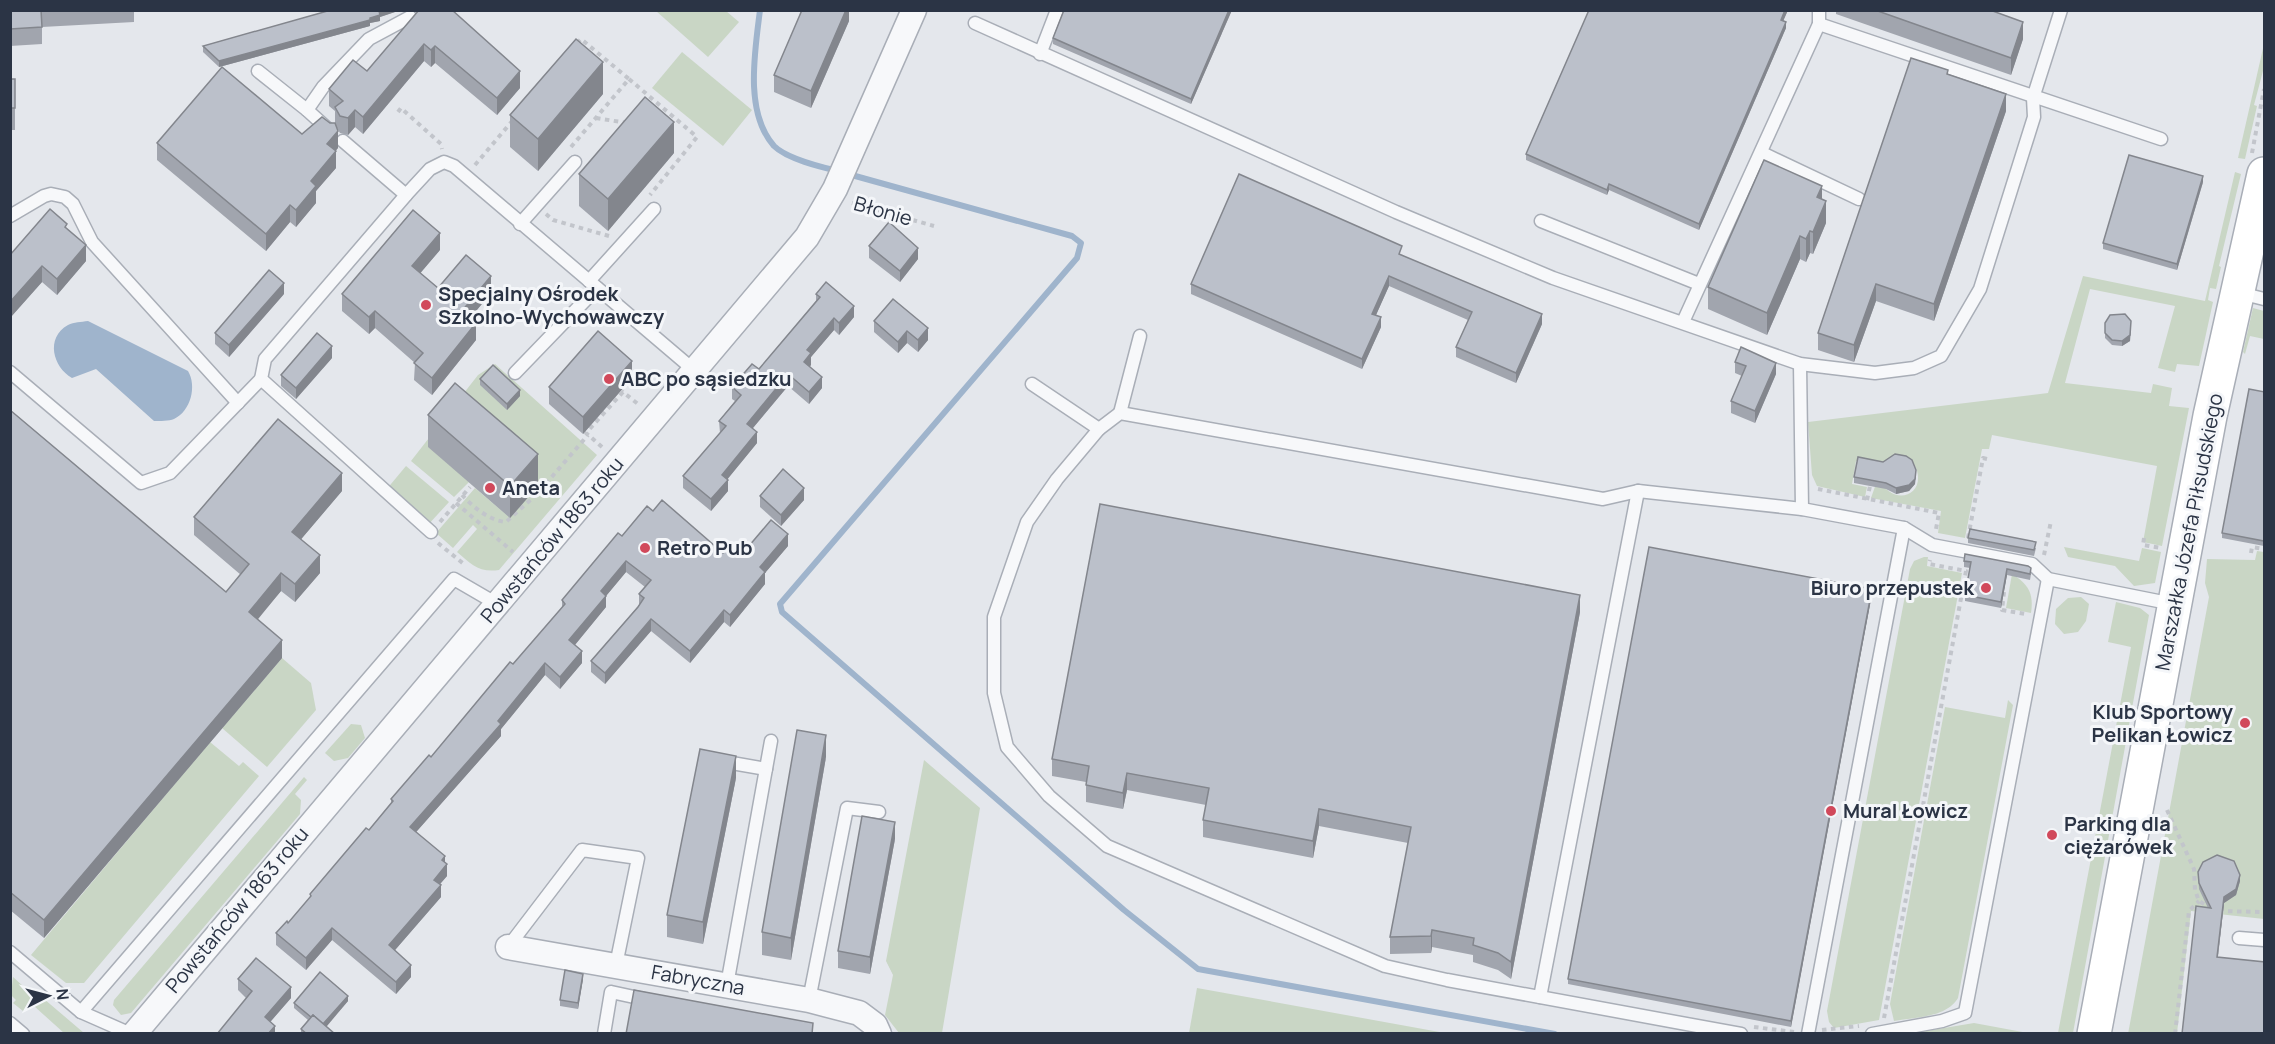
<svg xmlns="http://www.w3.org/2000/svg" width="2275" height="1044" viewBox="0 0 2275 1044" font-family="Manrope,sans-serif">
<rect width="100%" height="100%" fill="#e4e7ec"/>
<g fill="#c9d6c5">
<polygon points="656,11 726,11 739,22 708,57"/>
<polygon points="2264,44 2264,67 2254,105 2257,106 2245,159 2238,158"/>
<polygon points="682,52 752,110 723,146 652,88"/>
<path d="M2235 172 2241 174 2219 266 2221 267 2216 289 2210 288 2208 300 2213 302 2199 366 2177 364 2175 372 2158 368 2175 306 2090 289 2065 383 2151 393 2153 384 2172 388 2169 406 2189 408 2162 546 2143 542 2157 466 1992 435 1989 449H1982L1965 538 1938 533 1941 511 1871 498 1878 478C1895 511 1930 492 1914 464L1884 466 1856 461 1852 484 1867 487 1865 497 1817 486 1812 475 1808 422 2048 393 2083 276 2205 301Z"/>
<polygon points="2253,308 2264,311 2264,339 2250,336 2245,354 2243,352"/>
<path d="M495 364 597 455 499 570C479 573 471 564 457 552L477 529 473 525 453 548 436 533 475 488 510 518 469 482 454 497 411 461 478 375Z"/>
<polygon points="406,466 449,502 427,526 386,490"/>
<polygon points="2064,547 2139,561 2142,548 2161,552 2155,583 2134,586 2115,566 2068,557"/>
<polygon points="2257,551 2264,552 2264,919 2191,911 2177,1033 2128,1034 2209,597 2205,583 2207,559 2255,560"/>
<polygon points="1924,557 1928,557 1927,566 1962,573 1879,1020 1834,1028 1829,1022 1827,1011 1910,569 1914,561"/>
<path d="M2012 574C2028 584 2034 593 2031 613L2006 608Z"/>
<polygon points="2081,597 2089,604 2086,621 2078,632 2064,634 2055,624 2056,609 2068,598"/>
<polygon points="2116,602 2140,608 2149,615 2073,1033 2058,1033 2131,647 2108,642"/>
<polygon points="282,658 311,683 316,710 267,767 222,728"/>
<path d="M2008 700 2013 705 1958 998C1946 1018 1915 1017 1894 1021L1890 1004 1945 707 2005 718Z"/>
<polygon points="351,724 361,725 365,738 348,758 334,761 325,753"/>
<polygon points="210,742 239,766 243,762 259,776 84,983 66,983 31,955"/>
<polygon points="924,760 980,808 942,1033 899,1033 885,1015 893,975 886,961"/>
<polygon points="304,777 307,780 295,794 301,800 300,814 131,1013 121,1015 113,1005 114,1000"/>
<polygon points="13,977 34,996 37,993 84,1033 64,1033 34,1006 23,1011 13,1003 16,1000 11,995"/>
<polygon points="1197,988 1445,1033 1189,1033"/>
<polygon points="1974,1023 2028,1033 1914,1033"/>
</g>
<path fill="#9fb4cc" d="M88 321 188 371C197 386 191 411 174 419 169 421 160 421 154 421L96 369 72 378C53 367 45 338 68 325 74 322 81 322 88 321Z"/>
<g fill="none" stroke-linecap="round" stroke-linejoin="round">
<g stroke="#9fb4cc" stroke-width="6">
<path d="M760 10C755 51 744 112 774 146 787 159 821 167 838 171"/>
<polyline points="848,174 1072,236 1081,243 1077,258 780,604 782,612 1124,910 1198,969 1555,1034"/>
</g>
<g stroke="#a9aeb7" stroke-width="15">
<g id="lane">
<polyline points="975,23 1396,212 1553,278 1800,364 1875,373 1914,368 1941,356 1980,289 2034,117 2033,98 2061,10"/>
<polyline points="1819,24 2161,139"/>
<polyline points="1040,54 1057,10"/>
<polyline points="258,71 307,110"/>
<polyline points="329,130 307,110 323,87 369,39 410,17"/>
<polyline points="343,141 406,195 430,169 444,162 454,166 695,371"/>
<polyline points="1762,153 1859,199"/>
<polyline points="406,195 265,359 261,379 431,532"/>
<polyline points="10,216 44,196 51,194 65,197 73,204 92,242 238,403"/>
<polyline points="1541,221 1699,284"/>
<polyline points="520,224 575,162"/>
<polyline points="589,281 654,209"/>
<polyline points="2240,293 2264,299"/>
<polyline points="1683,322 1819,24 1819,10"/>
<polyline points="1800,364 1802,509"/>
<polyline points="10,372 141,483 170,473 261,379"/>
<polyline points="515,373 597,288"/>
<polyline points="1032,384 1099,429 1120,413 1603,499 1638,491 1802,509 1904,528 1932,545 2032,564 2048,579 2173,604"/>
<polyline points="1120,413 1140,336"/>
<polyline points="1099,429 1057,479 1027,522 994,617 994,693 1007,747 1049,796 1107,846 1385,966 1447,980 1741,1034"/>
<polyline points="726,762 766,769"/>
<polyline points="2239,938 2264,940"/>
<polyline points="508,947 582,850 638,858 616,965"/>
<polyline points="10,952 81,1012 131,1034"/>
<polyline points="727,985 771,741"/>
<polyline points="1540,997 1638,491"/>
<polyline points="809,1000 847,808 879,812"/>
<polyline points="81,1012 454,579 497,604"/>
<polyline points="10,1023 23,1034"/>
<polyline points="604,1034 611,992 648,1000"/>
<polyline points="1808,1034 1904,528"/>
<polyline points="1872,1034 1942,1021 1965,1013 2048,579"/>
</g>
</g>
<g stroke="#a9aeb7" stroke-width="27">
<g id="street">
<polyline points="508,947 809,1000 859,1013 875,1025 879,1034"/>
<polyline points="134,1034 807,237 835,189 914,10"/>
</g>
</g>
<g stroke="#a9aeb7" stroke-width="36">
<polyline id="secondary" points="2094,1034 2210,416 2264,174"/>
</g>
<g stroke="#c2c5cb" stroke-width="4" stroke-dasharray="4.5 4.5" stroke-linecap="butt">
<polyline points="629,79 697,137 650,195"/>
<polyline points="398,112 401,108 441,144 442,149"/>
<polyline points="596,118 627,123"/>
<polyline points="571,147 629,79 581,39 577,43"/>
<polyline points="2252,153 2264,89"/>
<polyline points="475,165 513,120"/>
<polyline points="852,203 934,226"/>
<polyline points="546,214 553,220 609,236"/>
<polyline points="602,447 586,433 623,392 638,404"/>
<polyline points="1818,489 1939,513 1936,529"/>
<path d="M462 495C473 507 490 521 506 522L537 494 588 435"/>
<polyline points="1867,500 1870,486"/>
<polyline points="456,503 513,552"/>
<polyline points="440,522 470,487"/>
<polyline points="1968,538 1983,458 1987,459"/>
<polyline points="2144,538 2143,545 2161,548"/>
<polyline points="438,543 465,565"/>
<polyline points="2251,553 2252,547 2264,549"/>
<polyline points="2044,555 2051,521"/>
<polyline points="2004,592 2002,610 2026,614"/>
<polyline points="2167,810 2194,869 2195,890 2199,901 2212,909"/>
<polyline points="2219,911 2264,912"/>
<polyline points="1884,1018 1966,571 1929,564 1930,560"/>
<polyline points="1754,1027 1794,1032"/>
<polyline points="1822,1030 1859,1026"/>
<polyline points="2175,1034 2189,911 2199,901"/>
</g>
<use href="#lane" stroke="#f7f8fa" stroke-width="12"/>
<use href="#street" stroke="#f7f8fa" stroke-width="24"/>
<use href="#secondary" stroke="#fff" stroke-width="33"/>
</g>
<g fill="#a1a5ae">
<polygon points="10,10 134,10 134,22 42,27 42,44 10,46"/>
<polygon points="331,10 401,10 380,17 380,21 370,23 370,26 219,67 203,52 203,46"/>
<polygon points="419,10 520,88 497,115 435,63 431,67 424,61 363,134 355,127 348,135 340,133 336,126 338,148 335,151 336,168 316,191 316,203 296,227 290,222 266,251 157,160 157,143 302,134 330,123 335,123 335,111 329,106 329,89 367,71"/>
<polygon points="849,10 849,21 811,108 774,92 774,75"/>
<polygon points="1232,10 1191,104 1053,44 1053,38"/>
<polygon points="1589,10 1788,10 1783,21 1786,28 1699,230 1609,190 1607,195 1526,160 1526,154"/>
<polygon points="1836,10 1990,10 2023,39 2011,75 1836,14"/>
<polygon points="1948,74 2006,111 1934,321 1876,301 1854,362 1818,350 1818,333"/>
<rect x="10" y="79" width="5" height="51"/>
<polygon points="603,94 538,171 510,147 510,115"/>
<polygon points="674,153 608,231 579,206 579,174"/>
<polygon points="2203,182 2177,270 2103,249 2103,243"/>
<polygon points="1822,199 1826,223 1813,254 1810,253 1806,262 1800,259 1767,335 1708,309 1708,287"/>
<polygon points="67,229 86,261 57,295 42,282 10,318 10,255"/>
<polygon points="869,246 918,259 900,282 869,258"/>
<polygon points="440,250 420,273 438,288 491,293 470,318 476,340 432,395 414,380 415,363 375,328 369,334 342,311 342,294"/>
<polygon points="1402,255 1542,324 1516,383 1456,357 1456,347 1468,320 1389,286 1376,315 1381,327 1362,369 1191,294 1191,284"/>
<polygon points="284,294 229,357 215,344 215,333"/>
<polygon points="816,294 854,317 839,335 834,330 811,357 811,365 810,366 822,388 809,404 788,386 753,428 757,443 727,479 728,491 711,511 683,488 683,476 720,433 719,421 735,401 732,399 732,387 759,369 816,301"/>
<polygon points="893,299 928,340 918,352 907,343 898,353 874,332 874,321"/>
<polygon points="2105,323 2131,327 2130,341 2122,346 2112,345 2105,338"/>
<polygon points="332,358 296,399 281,386 281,375"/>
<polygon points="1735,362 1776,374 1755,423 1731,413 1731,401 1742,376 1735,373"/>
<polygon points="632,378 583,434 549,404 549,387"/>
<polygon points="480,379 520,396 507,410 480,385"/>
<polygon points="2265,392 2265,544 2264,546 2222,538 2222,533"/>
<polygon points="10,410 226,592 241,575 194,535 194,517 342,491 301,539 320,573 295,602 281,591 257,619 282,658 44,938 10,910"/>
<polygon points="428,415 538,486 510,518 428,447"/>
<polygon points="1916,476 1915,484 1909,491 1896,494 1886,489 1854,483 1854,477"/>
<polygon points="760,496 804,500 781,526 760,507"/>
<polygon points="653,511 723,553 743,553 788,546 765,573 765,584 730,627 724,622 690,663 651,631 605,684 591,672 591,661 639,605 639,594 645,587 626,572 606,596 606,607 575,645 582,663 560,689 545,675 501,729 501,736 416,832 445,862 447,876 440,884 441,897 395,950 411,977 396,994 332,940 306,970 276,945 276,933 288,923 310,898 310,894 369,830 391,803 391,799 431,757 562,608 562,600 622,536"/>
<polygon points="1968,538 2036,548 2034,556 1968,543"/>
<polygon points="1964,561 2031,574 2030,580 2007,575 2001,608 1965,601 1965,595 1970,568 1964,567"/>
<polygon points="1872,594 1791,1027 1568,984 1568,979"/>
<polygon points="1580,612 1511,979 1498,970 1473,962 1473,955 1432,947 1431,953 1390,954 1390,937 1408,843 1319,826 1313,858 1203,837 1203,820 1206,805 1127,790 1123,809 1086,802 1086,782 1052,776 1052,759"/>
<polygon points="826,757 791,960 762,955 762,932"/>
<polygon points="736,778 703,944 667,937 667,915"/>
<polygon points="895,839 870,974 838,968 838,951"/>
<polygon points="2198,872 2240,881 2236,895 2224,903 2218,957 2182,1034 2208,908 2199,889"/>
<polygon points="238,979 291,998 270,1022 275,1034 246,998 238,990"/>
<polygon points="583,979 578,1009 560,1006 560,1000"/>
<polygon points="348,1001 326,1026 335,1034 301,1034 301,1029 308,1020 294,1008 294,1003"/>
</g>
<g fill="#83868d">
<polygon points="381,10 401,10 380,17 380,21 370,23 370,26 219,67 219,61 370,18 379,11"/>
<polygon points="846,10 849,10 849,21 811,108 811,91"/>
<polygon points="1229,10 1232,10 1191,104 1191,99"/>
<polygon points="1785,10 1788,10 1781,26 1781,20"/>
<polygon points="1786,22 1786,28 1699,230 1699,224"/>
<polygon points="2023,22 2023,39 2011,75 2011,58"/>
<polygon points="424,44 424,61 363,134 363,117"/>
<polygon points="435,46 435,63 431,67 431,50"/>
<polygon points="603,62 603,94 538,171 538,139"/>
<polygon points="520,71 520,88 497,115 497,98"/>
<polygon points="2006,94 2006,111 1934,321 1934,304"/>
<polygon points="355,110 355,127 348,135 348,118"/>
<polygon points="674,122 674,153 608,231 608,199"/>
<polygon points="338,131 338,148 327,161 327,144"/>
<polygon points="336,151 336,168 316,191 316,203 296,227 296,210 311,181"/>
<polygon points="2203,176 2203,182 2177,270 2177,264"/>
<polygon points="1609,184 1609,190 1607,195 1607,190"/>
<polygon points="1822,186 1822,208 1817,197"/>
<polygon points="1826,201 1826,223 1813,254 1813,232"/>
<polygon points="290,205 290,222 266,251 266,234"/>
<polygon points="1810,231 1810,253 1806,262 1806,239"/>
<polygon points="440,233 440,250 412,283 412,266"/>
<polygon points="1800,236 1800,259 1767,335 1767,313"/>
<polygon points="86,245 86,261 57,295 57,279"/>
<polygon points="918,248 918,259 900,282 900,271"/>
<polygon points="42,266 42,282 10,318 10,302"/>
<polygon points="491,276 491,293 462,328 462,311"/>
<polygon points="1389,276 1389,286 1372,324 1372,314"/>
<polygon points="284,283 284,294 229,357 229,345"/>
<polygon points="1876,284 1876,301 1854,362 1854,345"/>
<polygon points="854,306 854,317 839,335 839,323"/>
<polygon points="375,311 375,328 369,334 369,317"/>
<polygon points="1542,314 1542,324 1516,383 1516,373"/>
<polygon points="1381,317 1381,327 1362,369 1362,359"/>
<polygon points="834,318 834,330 811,357 811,365 804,373 804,362 807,350"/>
<polygon points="2131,321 2130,341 2122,346 2122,341"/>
<polygon points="476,323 476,340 432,395 432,378"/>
<polygon points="928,328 928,340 918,352 918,340"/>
<polygon points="907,331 907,343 898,353 898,342"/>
<polygon points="332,346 332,358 296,399 296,388"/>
<polygon points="632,361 632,378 583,434 583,417"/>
<polygon points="1776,363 1776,374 1755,423 1755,411"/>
<polygon points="788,374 788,386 747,435 747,424"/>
<polygon points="822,377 822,388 809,404 809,392"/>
<polygon points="520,390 520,396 507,410 507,404"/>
<polygon points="757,432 757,443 722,486 722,475"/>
<polygon points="538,454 538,486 510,518 510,486"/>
<polygon points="1916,470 1915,484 1909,491 1896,494 1896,488"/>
<polygon points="342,473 342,491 292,550 292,532"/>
<polygon points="728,480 728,491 711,511 711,499"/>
<polygon points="804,488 804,500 781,526 781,515"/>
<polygon points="788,534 788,546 765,573 765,584 730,627 730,615 760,567"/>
<polygon points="320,555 320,573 295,602 295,584"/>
<polygon points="626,561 626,572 606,596 606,607 569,652 569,640 601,591"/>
<polygon points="2007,569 2007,575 2001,608 2001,602"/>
<polygon points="281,573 281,591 249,630 249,612"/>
<polygon points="1872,589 1872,594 1791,1027 1791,1021"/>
<polygon points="1580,595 1580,612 1511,979 1511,962"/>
<polygon points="724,610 724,622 690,663 690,651"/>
<polygon points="651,619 651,631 605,684 605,673"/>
<polygon points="282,640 282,658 44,938 44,920"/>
<polygon points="582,651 582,663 560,689 560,677"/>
<polygon points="545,663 545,675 501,729 501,736 410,839 410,827"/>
<polygon points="826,735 826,757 791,960 791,938"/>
<polygon points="736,756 736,778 703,944 703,922"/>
<polygon points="1127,773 1127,790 1123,809 1123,793"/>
<polygon points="1319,809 1319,826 1313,858 1313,841"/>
<polygon points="895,822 895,839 870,974 870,957"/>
<polygon points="445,856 445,867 447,864 447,876 434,891 434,880 442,860"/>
<polygon points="2240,875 2240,881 2236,895 2224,903 2217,963 2224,897"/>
<polygon points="441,885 441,897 389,957 389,945"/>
<polygon points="332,928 332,940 306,970 306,958"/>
<polygon points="1432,930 1432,947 1431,953 1431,936"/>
<polygon points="411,965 411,977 396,994 396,982"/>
<polygon points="583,974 583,979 578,1009 578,1003"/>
<polygon points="291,987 291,998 265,1028 265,1017"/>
<polygon points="348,996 348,1001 322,1032 322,1026"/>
<polygon points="275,1026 275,1034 268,1034"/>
</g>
<g fill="#bbc0ca" stroke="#83868d" stroke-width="1.5">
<polygon points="10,10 41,10 42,27 10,29"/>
<polygon points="331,10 381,10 379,11 380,15 370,18 370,20 219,61 203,46"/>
<polygon points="419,10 452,10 520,71 497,98 435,46 431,50 424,44 363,117 355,110 348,118 340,116 335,107 343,101 329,89 353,60 367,71"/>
<polygon points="802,10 846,10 811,91 774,75"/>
<polygon points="1064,10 1229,10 1191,99 1053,38"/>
<polygon points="1589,10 1785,10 1781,20 1786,22 1699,224 1609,184 1607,190 1526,154"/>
<polygon points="1875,10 1990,10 2023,22 2011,58"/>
<polygon points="576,39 603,62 538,139 510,115"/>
<polygon points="1911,58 1948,70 1947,74 2006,94 1934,304 1876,284 1854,345 1818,333"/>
<polygon points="222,67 302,134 322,117 330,123 335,123 338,131 327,144 336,151 311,181 316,186 296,210 290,205 266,234 157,143"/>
<rect x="10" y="79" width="5" height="29"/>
<polygon points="645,97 674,122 608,199 579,174"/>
<polygon points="2129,155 2203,176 2177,264 2103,243"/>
<polygon points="1764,160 1822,186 1817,197 1826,201 1813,232 1810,231 1806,239 1800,236 1767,313 1708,287"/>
<polygon points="1239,174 1402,246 1399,254 1542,314 1516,373 1456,347 1472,312 1389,276 1372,314 1381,317 1362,359 1191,284"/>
<polygon points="50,209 67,224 65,227 86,245 57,279 42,266 10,302 10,255"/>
<polygon points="413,210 440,233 412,266 438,288 466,255 491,276 462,311 476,323 432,378 414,363 423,353 375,311 369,317 342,294"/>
<polygon points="889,222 918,248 900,271 869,246"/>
<polygon points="269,270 284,283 229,345 215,333"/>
<polygon points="826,282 854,306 839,323 834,318 807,350 811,353 804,362 822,377 809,392 788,374 747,424 757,432 722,475 728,480 711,499 683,476 726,426 719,421 741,395 732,387 752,364 759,369 820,297 816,294"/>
<polygon points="893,299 928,328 918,340 907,331 898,342 874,321"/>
<polygon points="2125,314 2131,321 2130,335 2122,341 2112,340 2105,333 2105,323 2110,315"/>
<polygon points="598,331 632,361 583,417 549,387"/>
<polygon points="317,333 332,346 296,388 281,375"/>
<polygon points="1741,347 1776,363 1755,411 1731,401 1746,366 1735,362"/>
<polygon points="493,365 520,390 507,404 480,379"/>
<polygon points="455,383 538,454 510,486 428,415"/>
<polygon points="2249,389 2265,392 2264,541 2222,533"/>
<polygon points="10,410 226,592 249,564 194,517 278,419 342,473 292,532 320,555 295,584 281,573 249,612 282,640 44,920 10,892"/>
<polygon points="1895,454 1906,456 1912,460 1916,470 1915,479 1909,485 1896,488 1886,483 1854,477 1858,457 1883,462"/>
<polygon points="783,469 804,488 781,515 760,496"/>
<polygon points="662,500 723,553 732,543 743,553 771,520 788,534 760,567 765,572 730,615 724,610 690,651 651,619 605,673 591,661 638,607 644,598 639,594 651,580 626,561 601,591 606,596 569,640 582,651 560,677 545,663 498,721 501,724 410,827 445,856 442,860 447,864 434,880 441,885 389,945 411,965 396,982 332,928 306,958 276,933 287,921 288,923 311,896 310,894 366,828 369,830 393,801 391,799 429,755 431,757 510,662 513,664 565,604 562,600 618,533 622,536 647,506 653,511"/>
<polygon points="1100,504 1580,595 1511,962 1498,953 1473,945 1474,938 1432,930 1431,936 1390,937 1411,827 1319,809 1313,841 1203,820 1209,788 1127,773 1123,793 1086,785 1089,766 1052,759"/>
<polygon points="1970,529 2036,542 2034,550 1968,538"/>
<polygon points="1649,547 1872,589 1791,1021 1568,979"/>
<polygon points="1965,554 2028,566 2031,568 2030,574 2007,569 2001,602 1965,595 1971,562 1964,561"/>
<polygon points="797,730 826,735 791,938 762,932"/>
<polygon points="700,749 736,756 703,922 667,915"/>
<polygon points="862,816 895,822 870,957 838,951"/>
<polygon points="2217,855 2234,861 2240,875 2236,889 2224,897 2217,957 2265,962 2265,1034 2182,1034 2196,906 2211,908 2199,883 2198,872 2203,862"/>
<polygon points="256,958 291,987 265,1017 275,1026 268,1034 217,1034 252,991 238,979"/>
<polygon points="565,970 583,974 578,1003 560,1000"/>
<polygon points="320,972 348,996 323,1024 313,1015 311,1017 294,1003"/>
<polygon points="634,990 813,1023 812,1034 626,1034"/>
<polygon points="313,1015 335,1034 307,1034 301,1029"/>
</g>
<g fill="#d1495b" stroke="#f4f6f9" stroke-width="2">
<circle cx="426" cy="305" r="6"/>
<circle cx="609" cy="379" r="6"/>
<circle cx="490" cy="488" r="6"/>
<circle cx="645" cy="548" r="6"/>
<circle cx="1986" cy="588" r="6"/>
<circle cx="2245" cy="723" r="6"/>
<circle cx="1831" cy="811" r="6"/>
<circle cx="2052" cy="835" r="6"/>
</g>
<g text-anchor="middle" stroke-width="6" stroke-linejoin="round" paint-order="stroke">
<g font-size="20" fill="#2b3445" stroke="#f4f6f9">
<text transform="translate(883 211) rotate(16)" y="7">Błonie</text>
<text transform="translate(2189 532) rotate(-79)" y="7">Marszałka Józefa Piłsudskiego</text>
<text transform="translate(552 540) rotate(-50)" y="7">Powstańców 1863 roku</text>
<text transform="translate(237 910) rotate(-50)" y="7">Powstańców 1863 roku</text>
<text transform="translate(698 980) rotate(10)" y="7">Fabryczna</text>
</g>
<g font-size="20" font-weight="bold" fill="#2b3445" stroke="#f4f6f9" text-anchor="start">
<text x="438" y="301">Specjalny Ośrodek<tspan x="438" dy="23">Szkolno-Wychowawczy</tspan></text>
<text x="621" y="386">ABC po sąsiedzku</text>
<text x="502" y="495">Aneta</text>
<text x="657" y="555">Retro Pub</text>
<text x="1974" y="595" text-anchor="end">Biuro przepustek</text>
<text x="2233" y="719" text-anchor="end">Klub Sportowy<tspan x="2233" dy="23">Pelikan Łowicz</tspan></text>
<text x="1843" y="818">Mural Łowicz</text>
<text x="2064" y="831">Parking dla<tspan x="2064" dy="23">ciężarówek</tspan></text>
</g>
</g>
<rect width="2275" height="1044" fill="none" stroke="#2b3445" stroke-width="24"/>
<g transform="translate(48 996) rotate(84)" stroke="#f4f6f9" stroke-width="4.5" paint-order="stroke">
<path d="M0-4.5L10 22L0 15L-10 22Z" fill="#2b3445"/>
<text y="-9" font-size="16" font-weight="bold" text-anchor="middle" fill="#2b3445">N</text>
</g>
</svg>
